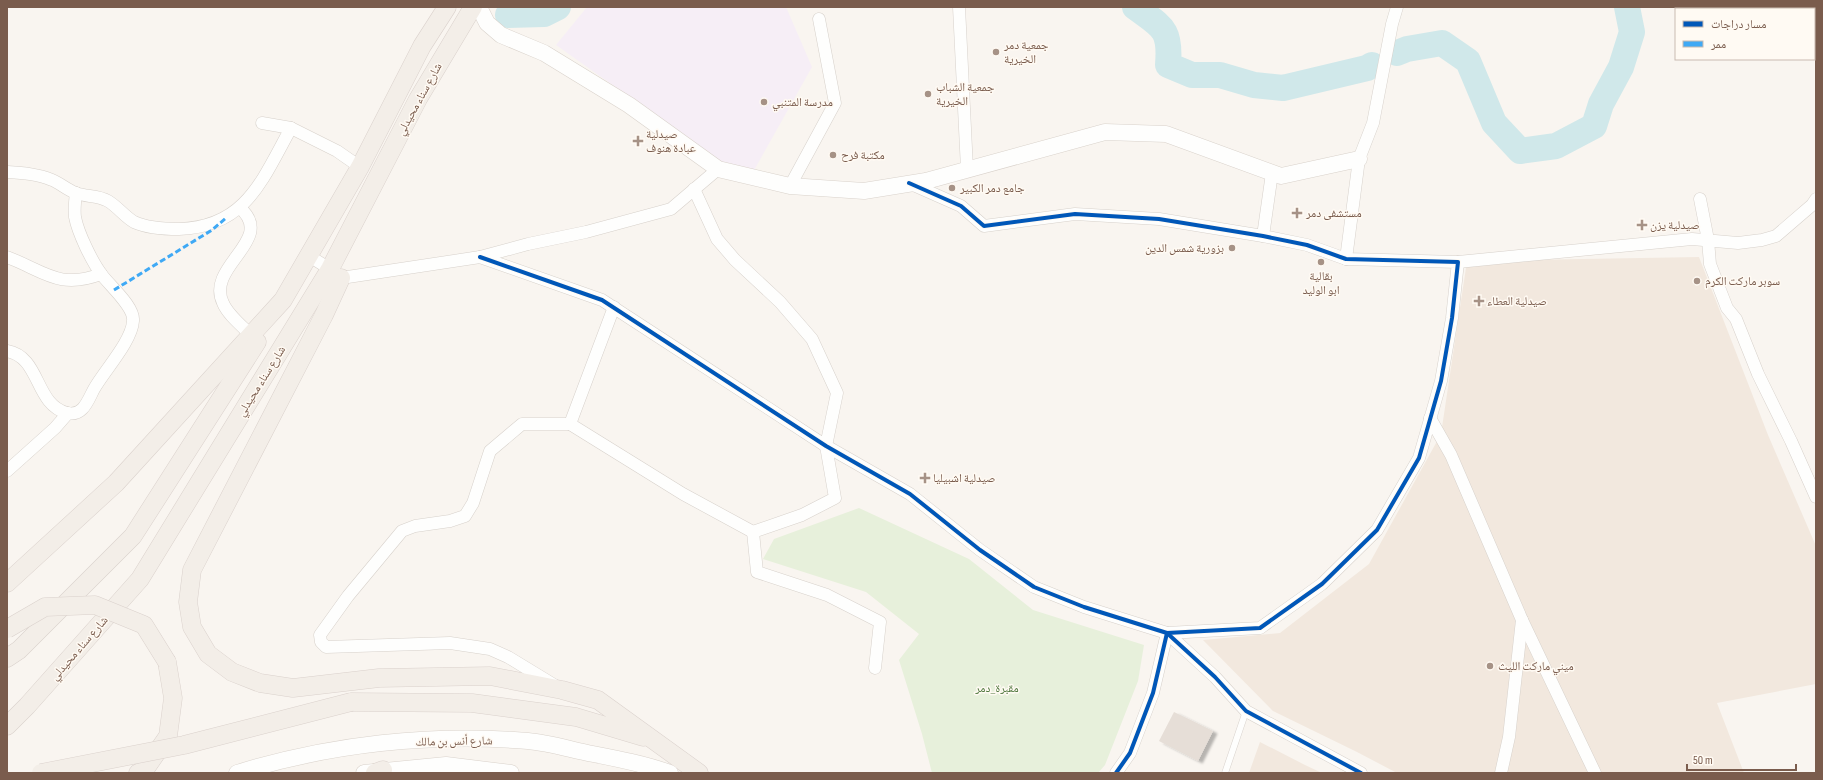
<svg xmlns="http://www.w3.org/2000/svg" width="1823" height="780" viewBox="0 0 1823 780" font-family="'Sofia Sans Condensed','Noto Naskh Arabic',sans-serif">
<defs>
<filter id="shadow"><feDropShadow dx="4.5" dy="2.5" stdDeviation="1" flood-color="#0004"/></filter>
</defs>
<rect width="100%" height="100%" fill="#f9f5f0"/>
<g fill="#f2e8de">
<polygon points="1699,257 1768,435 1816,546 1816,684 1717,703 1744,773 1397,773 1357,752 1273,711 1203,640 1280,633 1369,564 1441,434 1467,261"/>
<polygon points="1260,742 1305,765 1322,773 1249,773"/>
</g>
<polygon fill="#f6eef6" points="587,7 786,7 812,67 748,181 556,45"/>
<polygon fill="#e7f0db" points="859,508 969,559 1033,610 1144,645 1138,681 1105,765 1098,773 932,773 922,734 899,660 919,634 866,592 763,559 774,539"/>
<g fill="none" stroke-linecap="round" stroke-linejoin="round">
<g stroke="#d0e8ea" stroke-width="26">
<path d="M1135 7C1162 27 1171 28 1168 65L1192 75H1220L1254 85 1283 88 1367 68 1372 65"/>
<polyline points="1771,9 1771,7"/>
<polyline points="508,15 544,14 558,7"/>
<polyline points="1397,53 1407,49 1442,43 1468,61 1494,123 1520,151 1556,146 1594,126 1601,104 1621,67 1632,32 1627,7"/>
</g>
</g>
<polygon fill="#e6ded7" filter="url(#shadow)" points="1174,712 1213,731 1198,761 1159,741"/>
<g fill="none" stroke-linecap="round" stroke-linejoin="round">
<g stroke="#d7d1cb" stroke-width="7">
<polyline id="lane" points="1225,773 1246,711"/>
</g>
<g stroke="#d7d1cb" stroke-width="13">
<g id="street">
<polyline points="959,7 967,169"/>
<polyline points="262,123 291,128 337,151 360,167"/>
<path d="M7 172C22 173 38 174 52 180 60 183 67 190 76 193 86 197 98 195 108 201 118 207 124 216 134 222 147 228 164 229 179 229 246 227 262 180 291 128"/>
<polyline points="909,183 961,206 984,226 1075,214 1159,219 1263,236 1307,245 1346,259 1458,262 1452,318 1441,381 1419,458 1377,530 1322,584 1260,628 1167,633 1153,693 1130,753 1116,773"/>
<polyline points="790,186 835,103 819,19"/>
<polyline points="694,189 717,239 735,260 780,302 812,339 837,393 826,446 835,498 802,515 753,532 757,572 827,595 880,622 875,668"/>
<polyline points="1700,199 1708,240 1710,264 1727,308 1736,319 1758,374 1791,441 1816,497"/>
<path d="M240 208C277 240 205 266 223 303 228 315 242 326 251 335"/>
<polyline points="1263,236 1272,173"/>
<polyline points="309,256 330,269 341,278 480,257 528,244 586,232 671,209 718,169"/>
<path d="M7 257C44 271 59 290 101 274"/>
<polyline points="480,257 602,300 826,446 910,494 980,550 1034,587 1084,607 1167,633 1215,677 1246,711 1361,773"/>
<polyline points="1346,259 1359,159 1373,123 1392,24 1397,7"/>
<polyline points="1458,262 1692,239 1738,243 1762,240 1776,236 1812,205 1816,199"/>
<path d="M7 351C41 357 34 404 67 413 83 417 88 400 94 389 104 371 132 341 133 321 135 307 110 286 102 275 92 262 78 233 75 217 74 209 75 201 76 193"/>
<polyline points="1430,418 1451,455 1522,620 1595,773"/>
<polyline points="570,424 683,494 753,532"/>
<polyline points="7,471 55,428 68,413"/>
<polyline points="554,685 508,657 490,649 450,643 326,647 321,642 320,635 348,596 402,531 415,526 450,521 465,516 473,503 490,451 522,424 570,424 614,307"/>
<polyline points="1501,773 1509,737 1522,620"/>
</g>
</g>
<g stroke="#d9d2cb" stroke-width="17">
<g id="secondary">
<polyline points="479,7 487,23 501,35 544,53 629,105 718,169 790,186 864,191 926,181 1105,132 1166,134 1281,176 1359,159"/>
<path d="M237 773C330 744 431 733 528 741 550 743 572 750 593 754 619 759 645 764 670 773"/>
<polyline points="364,773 446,765 511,773"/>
</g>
</g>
<g stroke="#dad1cc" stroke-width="19">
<g id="primary">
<polyline points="341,278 324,315 192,570 188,602 192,627 208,654 232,672 260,683 293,688 379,678 490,676 562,690 598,700 699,773"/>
<polyline points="7,583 116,483 283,300 360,167 422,46 447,7"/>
<polyline points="7,658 19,650 133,536 257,342"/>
<polyline points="351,702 472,703 576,717 643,737"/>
<polyline points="7,726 27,706 140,579 330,269 418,99 473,7"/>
<polyline points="138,773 144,771 168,736 173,698 167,662"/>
<polyline points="375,773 383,770"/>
</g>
</g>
<use href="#lane" stroke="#fefefd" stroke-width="6"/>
<use href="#street" stroke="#fefefd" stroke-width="12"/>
<use href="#secondary" stroke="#fefefd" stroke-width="16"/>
<use href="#primary" stroke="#f3eee8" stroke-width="18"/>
<g stroke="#dad1cc" stroke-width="19" stroke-linecap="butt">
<g id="primary-bridge">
<polyline points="7,629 45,607 95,605 144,625 167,662"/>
<polyline points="41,773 184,745 351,702"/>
</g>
</g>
<use href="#primary-bridge" stroke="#f3eee8" stroke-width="18"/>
<polyline stroke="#3fa9f5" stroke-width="3" stroke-dasharray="6 3" stroke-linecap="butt" points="114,290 212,230 226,218"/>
<g stroke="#fffaf3" stroke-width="6">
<g id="cycleway">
<polyline points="909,183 961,206 984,226 1075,214 1159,219 1263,236 1307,245 1346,259 1458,262 1452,318 1441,381 1419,458 1377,530 1322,584 1260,628 1167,633 1153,693 1130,753 1116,773"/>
<polyline points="480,257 602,300 826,446 910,494 980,550 1034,587 1084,607 1167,633 1215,677 1246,711 1361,773"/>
</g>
</g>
<use href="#cycleway" stroke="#0057b8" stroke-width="4"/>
</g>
<g fill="#a69286" stroke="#fffaf3" stroke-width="1.5">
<circle cx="996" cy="52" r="4"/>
<circle cx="928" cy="94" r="4"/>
<circle cx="764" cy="102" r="4"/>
<path d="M636 135h4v4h4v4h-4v4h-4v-4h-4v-4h4z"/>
<circle cx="833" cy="155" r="4"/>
<circle cx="952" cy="188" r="4"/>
<path d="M1295 207h4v4h4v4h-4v4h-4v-4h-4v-4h4z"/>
<path d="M1640 219h4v4h4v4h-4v4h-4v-4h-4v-4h4z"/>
<circle cx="1232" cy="248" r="4"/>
<circle cx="1321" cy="262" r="4"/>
<circle cx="1697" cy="281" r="4"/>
<path d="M1477 295h4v4h4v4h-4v4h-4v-4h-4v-4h4z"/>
<path d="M923 472h4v4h4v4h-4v4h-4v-4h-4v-4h4z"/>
<circle cx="1490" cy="666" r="4"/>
</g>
<g text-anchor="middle" stroke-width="3" stroke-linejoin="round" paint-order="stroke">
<g font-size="12" fill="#7a5c4d" stroke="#fffaf3" text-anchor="start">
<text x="1004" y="49">جمعية دمر<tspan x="1004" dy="14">الخيرية</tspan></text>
<text x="936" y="91">جمعية الشباب<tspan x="936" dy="14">الخيرية</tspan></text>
<text x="772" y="106">مدرسة المتنبي</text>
<text x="646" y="138">صيدلية<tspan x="646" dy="14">عبادة هنوف</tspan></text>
<text x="841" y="159">مكتبة فرح</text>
<text x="960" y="192">جامع دمر الكبير</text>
<text x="1306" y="217">مستشفى دمر</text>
<text x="1650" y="229">صيدلية يزن</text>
<text x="1224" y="252" text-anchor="end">بزورية شمس الدين</text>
<text x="1321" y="280" text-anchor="middle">بقالية<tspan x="1321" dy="14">ابو الوليد</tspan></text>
<text x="1705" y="285">سوبر ماركت الكرم</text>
<text x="1487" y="305">صيدلية العطاء</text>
<text x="933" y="482">صيدلية اشبيليا</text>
<text x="1498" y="670">ميني ماركت الليث</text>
</g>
<g font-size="12" fill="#7a5c4d" stroke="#fffaf3">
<text transform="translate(419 99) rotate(-61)" y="4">شارع سناء محيدلي</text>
<text transform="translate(261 381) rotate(-58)" y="4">شارع سناء محيدلي</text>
<text transform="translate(79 648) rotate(-49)" y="4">شارع سناء محيدلي</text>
<text transform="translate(454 741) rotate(-1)" y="4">شارع أنس بن مالك</text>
</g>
<g font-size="12" fill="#537a41" stroke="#fffaf3">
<text x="997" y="692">مقبرة_دمر</text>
</g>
</g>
<rect width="1823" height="780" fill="none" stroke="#7a5c4d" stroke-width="16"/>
<rect x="1675" y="8" width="140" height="52" fill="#fffaf3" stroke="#cabbb1"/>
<rect x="1683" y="21" width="20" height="6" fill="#0057b8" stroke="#cabbb1"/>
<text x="1711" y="28" font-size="12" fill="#7a5c4d">مسار دراجات</text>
<rect x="1683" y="41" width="20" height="6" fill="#3fa9f5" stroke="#cabbb1"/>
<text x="1711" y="48" font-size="12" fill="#7a5c4d">ممر</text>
<path d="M1687 764v6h109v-6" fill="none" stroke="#7a5c4d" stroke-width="2"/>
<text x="1693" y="764" font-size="12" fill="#7a5c4d" stroke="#fffaf3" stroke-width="3" paint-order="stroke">50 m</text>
</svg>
